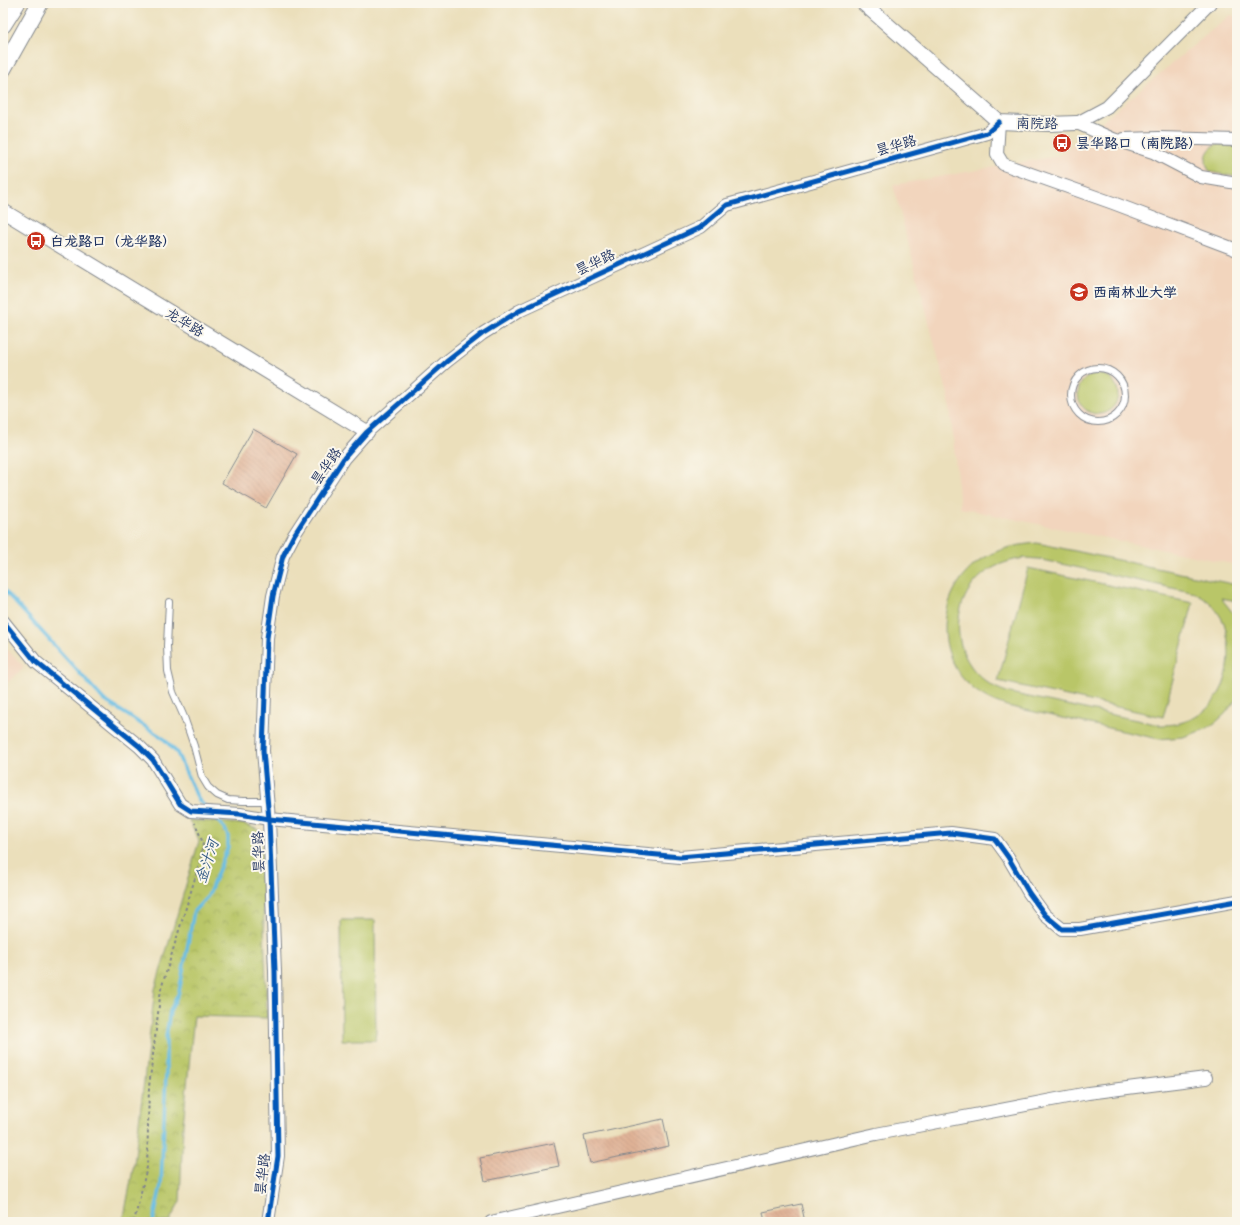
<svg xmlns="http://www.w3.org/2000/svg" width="1240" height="1225" viewBox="0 0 1240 1225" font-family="Dekko,'LXGW WenKai TC',sans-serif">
<defs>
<pattern id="park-crowns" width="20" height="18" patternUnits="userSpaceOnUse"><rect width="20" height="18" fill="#b9c667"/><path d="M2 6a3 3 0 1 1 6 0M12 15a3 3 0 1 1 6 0" fill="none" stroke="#9eaa5c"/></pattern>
<pattern id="building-back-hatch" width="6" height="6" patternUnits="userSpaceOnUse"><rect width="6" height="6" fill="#e0b296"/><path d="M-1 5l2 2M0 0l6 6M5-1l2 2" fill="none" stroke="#c09984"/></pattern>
</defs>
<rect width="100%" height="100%" fill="#fbf7ec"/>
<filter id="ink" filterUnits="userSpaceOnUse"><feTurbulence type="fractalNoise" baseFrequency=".025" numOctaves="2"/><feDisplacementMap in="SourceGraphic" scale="8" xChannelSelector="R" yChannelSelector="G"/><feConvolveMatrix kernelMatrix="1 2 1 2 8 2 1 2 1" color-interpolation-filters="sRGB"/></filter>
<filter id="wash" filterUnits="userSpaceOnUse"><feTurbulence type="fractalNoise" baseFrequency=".012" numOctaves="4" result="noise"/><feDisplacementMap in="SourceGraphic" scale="16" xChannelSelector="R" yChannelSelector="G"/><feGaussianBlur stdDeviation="0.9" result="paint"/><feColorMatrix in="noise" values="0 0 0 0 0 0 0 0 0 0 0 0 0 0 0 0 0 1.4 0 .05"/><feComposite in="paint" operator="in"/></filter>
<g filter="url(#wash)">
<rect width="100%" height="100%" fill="#ebdfbb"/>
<g fill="#f2d5bd">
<polygon points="1230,15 1237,16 1237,565 960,508 949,399 893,185 1058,156 1109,116"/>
<polygon points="3,645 24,667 3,687"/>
</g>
<g fill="#b9c667" stroke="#6a7a62" fill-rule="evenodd">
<path d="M1217 144 1237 147V177L1210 172C1203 162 1205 150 1217 144Z"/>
<circle cx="1098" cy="394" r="20"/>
<path d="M1037 543 1237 585V601L1221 598 1237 618V698L1225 714 1216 722 1206 729 1183 737 1159 739 1007 706C991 701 977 694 965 681 934 647 940 591 977 563 994 549 1015 545 1037 543ZM1025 558 1038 559 1195 593C1199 596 1204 598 1208 601 1215 607 1220 615 1224 623 1240 674 1216 726 1160 725L1010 693C1000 690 991 686 983 679 950 652 950 599 985 573 997 564 1011 560 1025 558Z"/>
<polygon points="1028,568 1193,603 1163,717 998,681"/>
<polygon points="341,920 375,920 376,1040 342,1040"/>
</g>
<polygon fill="url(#park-crowns)" stroke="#6a7a62" points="189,820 243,824 261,831 267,1018 194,1016 183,1125 180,1201 169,1222 123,1222 134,1164 155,989 199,841"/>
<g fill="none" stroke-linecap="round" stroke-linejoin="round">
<g stroke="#68bde4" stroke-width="3.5">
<polyline points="3,589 104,700 163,738 177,753 198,799 207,809"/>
<polyline points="153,1222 161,1185 166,1074 166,1037 170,1011 179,992 194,911 208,896 228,847 228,836 225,829 213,815"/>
</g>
</g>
<g id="blocks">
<g fill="url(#building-back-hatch)">
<polygon points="253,429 297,454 266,508 222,483"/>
<polygon points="663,1119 669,1146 590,1163 584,1136"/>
<polygon points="554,1143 559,1166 485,1181 480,1158"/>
<polygon points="801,1204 805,1222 765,1222 763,1212"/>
</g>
</g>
</g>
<g filter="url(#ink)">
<use href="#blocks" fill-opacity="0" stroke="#83878c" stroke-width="1"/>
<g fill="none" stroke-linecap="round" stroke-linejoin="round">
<g stroke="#83878c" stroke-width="8">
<g id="service">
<circle cx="1098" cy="395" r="27"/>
<polyline points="169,602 167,646 168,671 173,692 184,717 194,746 202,777 208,787 217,795 228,800 243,801 267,801"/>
</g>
</g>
<g stroke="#83878c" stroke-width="14">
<g id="minor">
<polyline points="999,122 997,154 1003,164 1113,203 1237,250"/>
<polyline points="1077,123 1107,107 1210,3"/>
<polyline points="1077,123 1113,139 1153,152 1201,177 1237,183"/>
<polyline points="1124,139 1159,138 1237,140"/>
<polyline points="3,621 36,662 139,746 153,760 180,804 191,811 240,814 269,819 680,857 951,833 995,839 1008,857 1029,893 1045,915 1062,929 1080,929 1237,901"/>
<polyline points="268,1222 278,1156 275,971 269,819 263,751 267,638 273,596 283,556 294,535 344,458 367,432 446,362 482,334 519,311 701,227 727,205 987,133 999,122"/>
<polyline points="491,1222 876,1134 1088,1093 1206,1078"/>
</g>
</g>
<g stroke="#83878c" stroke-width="16">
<g id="tertiary">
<polyline points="863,3 999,122 1049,124 1077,123"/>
<polyline points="3,211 367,432"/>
</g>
</g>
<g stroke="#83878c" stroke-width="18">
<g id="secondary">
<polyline points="3,25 17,3"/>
<polyline points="3,69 40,3"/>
</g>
</g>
<polyline stroke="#83878c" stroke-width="2" stroke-dasharray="3 3" stroke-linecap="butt" points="134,1222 147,1167 149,1087 161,989 200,862 203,843 195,823"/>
<use href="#service" stroke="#fff" stroke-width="6"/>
<use href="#minor" stroke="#fff" stroke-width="12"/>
<use href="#tertiary" stroke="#fff" stroke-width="14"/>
<use href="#secondary" stroke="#fff" stroke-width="16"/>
<g stroke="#fbf7ec" stroke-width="8">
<g id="cycleway">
<polyline points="3,621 36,662 139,746 153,760 180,804 191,811 240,814 269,819 680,857 951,833 995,839 1008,857 1029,893 1045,915 1062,929 1080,929 1237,901"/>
<polyline points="268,1222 278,1156 275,971 269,819 263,751 267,638 273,596 283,556 294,535 344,458 367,432 446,362 482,334 519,311 701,227 727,205 987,133 999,122"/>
</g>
</g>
<use href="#cycleway" stroke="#0057b8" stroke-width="5"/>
</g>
</g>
<defs>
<g id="bus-disc" transform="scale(1)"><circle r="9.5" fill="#c8321e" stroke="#fbf7ec"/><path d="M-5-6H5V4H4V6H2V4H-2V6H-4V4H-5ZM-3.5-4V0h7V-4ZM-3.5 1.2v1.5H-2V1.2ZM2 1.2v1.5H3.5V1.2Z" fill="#fff"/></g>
<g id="university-disc" transform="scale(1)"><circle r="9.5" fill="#c8321e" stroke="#fbf7ec"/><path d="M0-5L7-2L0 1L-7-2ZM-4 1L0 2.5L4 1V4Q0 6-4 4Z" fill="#fff"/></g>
</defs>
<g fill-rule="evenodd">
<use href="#bus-disc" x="1062" y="143"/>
<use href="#bus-disc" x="36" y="241"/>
<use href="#university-disc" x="1079" y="292"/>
</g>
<g text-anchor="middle" stroke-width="4" stroke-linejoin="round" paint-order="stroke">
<g font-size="14" fill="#1b2f5e" stroke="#fbf7ec">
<text transform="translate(1037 123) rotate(1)" y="5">南院路</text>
<text transform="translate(896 145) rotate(-16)" y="5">昙华路</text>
<text transform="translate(595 262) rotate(-25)" y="5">昙华路</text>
<text transform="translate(185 322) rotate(31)" y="5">龙华路</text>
<text transform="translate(326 466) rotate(-55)" y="5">昙华路</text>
<text transform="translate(258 852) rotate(-92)" y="5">昙华路</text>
<text transform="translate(262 1174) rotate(-83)" y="5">昙华路</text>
</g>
<g font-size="14" font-weight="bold" fill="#1b2f5e" stroke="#fbf7ec" text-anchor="start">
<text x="1076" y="148">昙华路口（南院路）</text>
<text x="50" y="246">白龙路口（龙华路）</text>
<text x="1093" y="297">西南林业大学</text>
</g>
<g font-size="15" font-style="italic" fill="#325a86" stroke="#fbf7ec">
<text transform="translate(207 861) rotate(-72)" y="5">金汁河</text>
</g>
</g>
<rect width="1240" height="1225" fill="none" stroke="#fbf7ec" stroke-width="16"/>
</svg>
